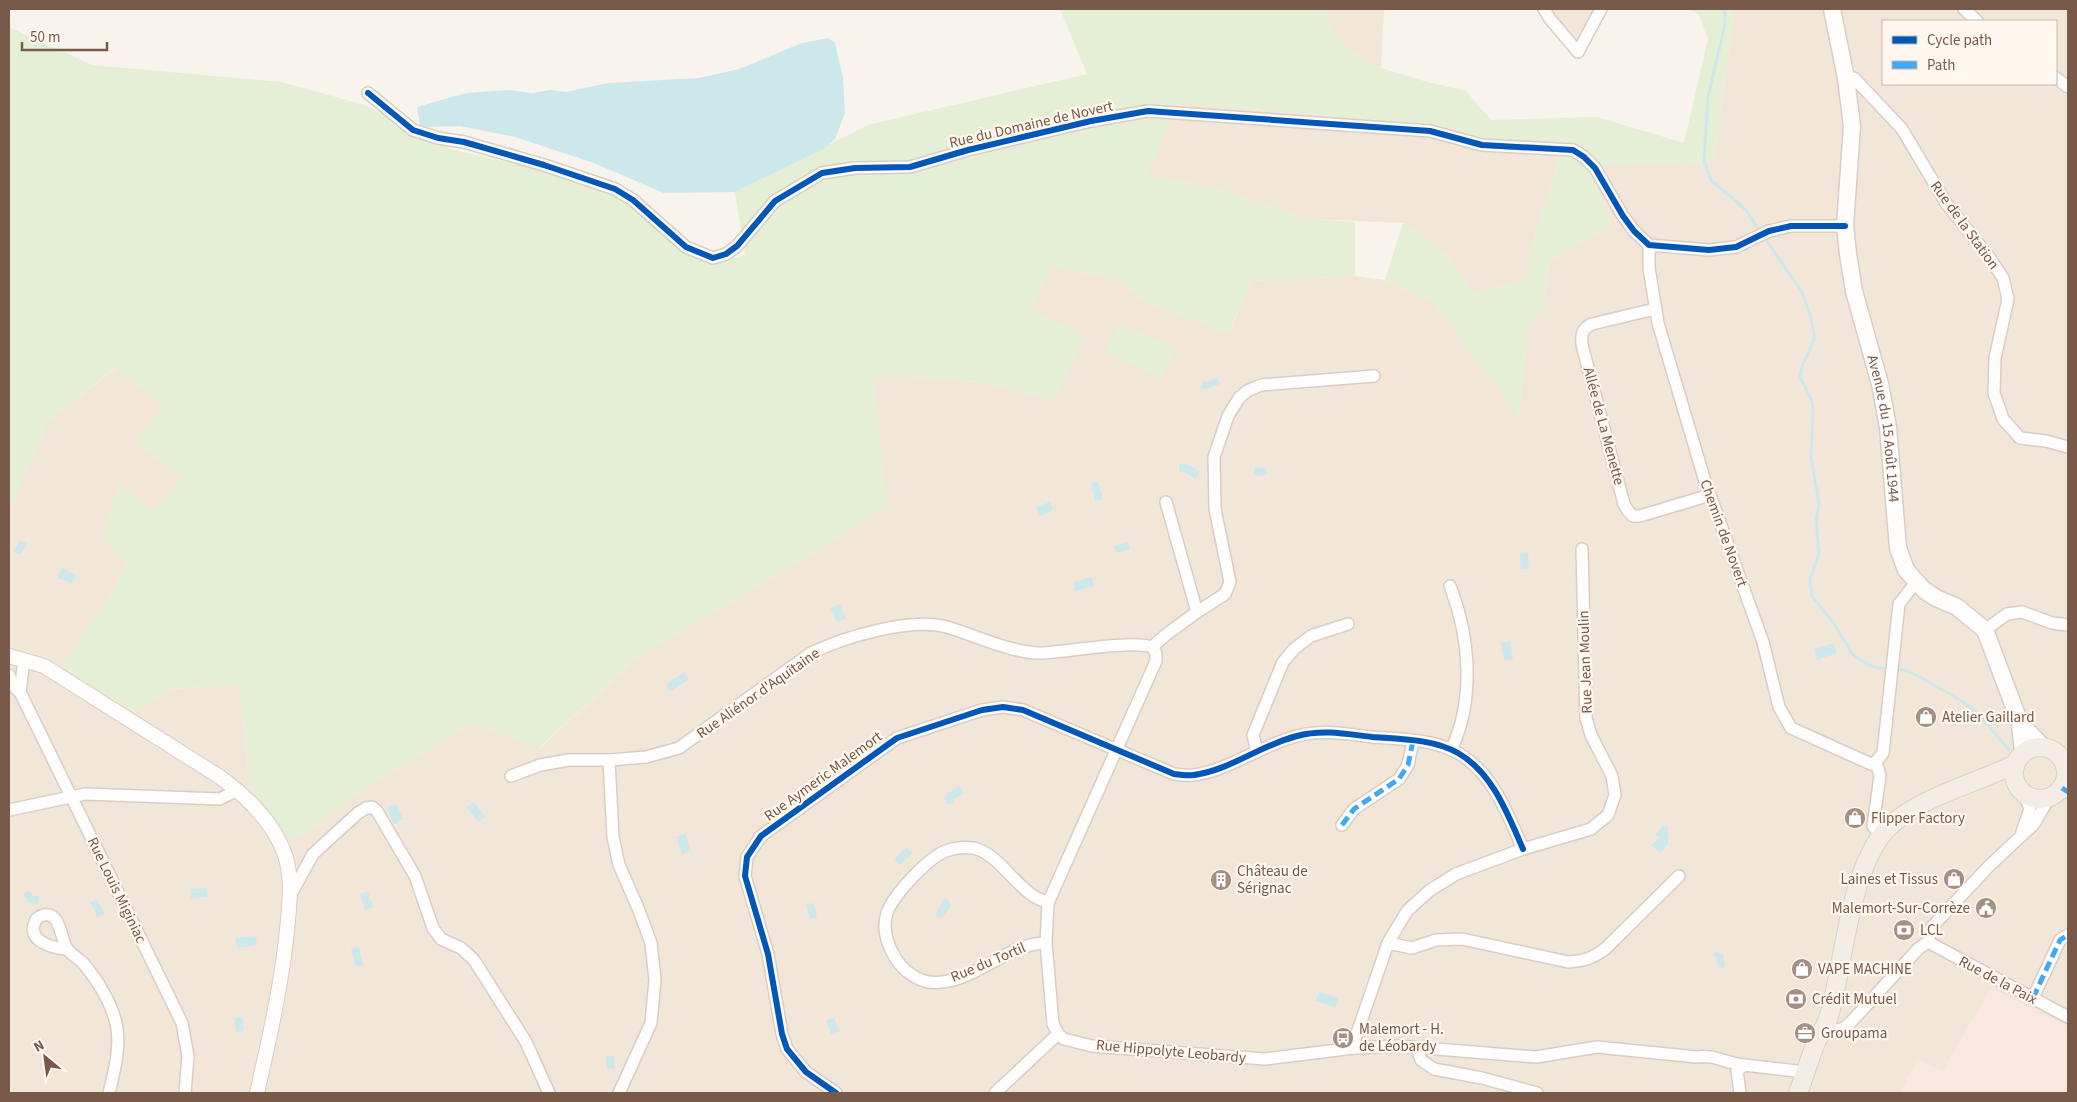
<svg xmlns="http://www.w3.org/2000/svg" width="2077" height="1102" viewBox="0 0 2077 1102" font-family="'Source Sans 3',sans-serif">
<rect width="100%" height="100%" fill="#f8f3ec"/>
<g fill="#f2e6d9" fill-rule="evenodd">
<polygon points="1326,9 1384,9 1381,68 1350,52 1327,23"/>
<polygon points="1541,9 1602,9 1573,55"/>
<path d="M1730 9H2068V1027L1991 988 1943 1071 1918 1059 1900 1093H9V510L47 422 116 368 164 406 136 443 183 477 153 511 120 484 128 562 110 596 135 713 171 689 240 685 249 783 312 830 353 796 472 723 540 748 638 657 828 545 874 374 979 382 1056 400 1030 311 1052 267 1117 279 1147 303 1229 333 1251 281 1355 276 1385 280 1434 303 1519 416 1527 328 1543 309 1549 262 1611 224 1587 165 1714 161 1733 20ZM1883 21H2056V84H1883Z"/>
<polygon points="1178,103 1441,125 1483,139 1565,143 1530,250 1528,279 1474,293 1449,257 1403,223 1309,219 1209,186 1146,176"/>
</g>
<polygon fill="#f8e8df" points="1991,988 2068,1027 2068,1093 1900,1093 1918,1059 1943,1071"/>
<g fill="#e5efd5">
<polygon points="1060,9 1326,9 1327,23 1350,52 1381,68 1424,81 1466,91 1491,120 1597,117 1684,143 1708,39 1699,15 1688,9 1730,9 1733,20 1714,161 1587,166 1611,224 1549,262 1543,309 1527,328 1519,417 1434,303 1385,280 1403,223 1449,257 1474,293 1528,279 1530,250 1565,143 1483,139 1441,125 1178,103 1147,176 1209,186 1309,219 1355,222 1355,276 1251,281 1228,334 1147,303 1117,279 1052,267 1030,311 1085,334 1056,400 979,382 874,374 887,506 828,545 638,657 539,748 472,723 353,796 312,830 281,843 249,783 240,685 171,689 135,713 62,667 110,596 128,562 100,537 120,483 153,511 183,477 135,442 164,406 115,368 47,422 9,510 9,27 92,65 281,82 365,105 453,150 547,171 627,199 683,248 718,262 745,255 735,192 868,125 1087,74"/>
<polygon points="1118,323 1176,347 1162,378 1105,353"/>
</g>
<g fill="#cce8ea">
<polygon points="828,38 835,43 843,78 845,113 835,139 825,148 735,192 664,193 594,163 515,137 460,126 425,127 420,125 417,107 466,93 509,90 533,93 550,90 566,92 608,83 699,78 739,69 802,43"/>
<polygon points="1217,378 1220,384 1206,389 1200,387 1203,381 1206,382"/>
<polygon points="1179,464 1187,464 1200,471 1196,479 1184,472 1179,472"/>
<path d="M1254 467 1266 468 1268 473C1264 477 1259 476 1254 474Z"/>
<polygon points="1098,482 1103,499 1095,501 1091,484"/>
<polygon points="1050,502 1053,510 1040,516 1036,507"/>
<polygon points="21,540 27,544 20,555 14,551"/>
<polygon points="1128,542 1130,549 1116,553 1114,546"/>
<polygon points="1528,552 1529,569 1521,569 1520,553"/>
<polygon points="62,568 76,575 72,583 57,578"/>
<polygon points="1091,577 1094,586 1075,591 1073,582"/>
<polygon points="840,604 846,618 837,622 830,608"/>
<polygon points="1510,641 1513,659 1504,660 1501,643"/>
<polygon points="1834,643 1837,653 1817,660 1814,649"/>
<polygon points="684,672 689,679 672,691 667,690 667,684"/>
<polygon points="960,786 964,794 953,799 954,802 948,805 944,797 947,796 946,794"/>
<polygon points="474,802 485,817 478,822 467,807"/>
<polygon points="395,804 397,805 403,819 396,824 393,823 388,808"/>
<polygon points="1664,824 1668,826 1668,844 1661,853 1651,846 1660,837 1655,835"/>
<polygon points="685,834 691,851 682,854 676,837"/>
<polygon points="907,847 912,853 900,865 894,859"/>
<polygon points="207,888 208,897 191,898 190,889"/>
<polygon points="30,891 33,896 39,896 38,904 29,903 23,894"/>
<polygon points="368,891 373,907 365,910 360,894"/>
<polygon points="945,898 950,902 951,905 943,917 938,918 935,915"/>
<polygon points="97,899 105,914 97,917 90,902"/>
<polygon points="814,903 817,917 810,919 806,905"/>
<polygon points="256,936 257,945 237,948 235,938"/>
<polygon points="359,947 363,965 355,966 351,949"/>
<polygon points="1716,951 1723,954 1725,966 1722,968 1718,967 1717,958 1712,954"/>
<polygon points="1319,992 1338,998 1335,1007 1316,1001"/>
<polygon points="242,1017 244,1031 236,1032 234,1018"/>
<polygon points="834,1017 839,1031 831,1034 826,1021"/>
<polygon points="606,1056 614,1056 615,1068 607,1069"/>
</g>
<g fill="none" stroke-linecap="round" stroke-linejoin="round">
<g stroke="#cce8ea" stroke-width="3">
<polyline points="1725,9 1725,24 1708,97 1704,160 1711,180 1746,210 1760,232"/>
<polyline points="1764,237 1802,292 1810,314 1815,338 1802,366 1800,377 1812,401 1813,413 1811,457 1819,502 1816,523 1819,553 1810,579 1812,597 1833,622 1853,655 1867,664 1878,668 1904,670 1922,678 1965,703 1980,716 2009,750"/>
</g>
<g stroke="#d7cec8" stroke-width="14">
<g id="minor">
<polyline points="1544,9 1550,19 1578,52 1601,9"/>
<polyline points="1964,9 1977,21"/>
<polyline points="1846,78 1854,78 1902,129 1946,203 1989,257 2003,278 2008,299 1995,358 1994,393 2003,419 2020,438 2046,441 2068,447"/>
<polyline points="2056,78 2068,87"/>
<polyline points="368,93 413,130 438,138 464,142 544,165 615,189 633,200 686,247 713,258 726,254 737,246 775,201 822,173 855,168 910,167 968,150 1091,121 1148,111 1430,131 1482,145 1573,150 1584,157 1595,168 1623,216 1634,231 1649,245 1709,250 1736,247 1769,231 1791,226 1845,226"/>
<polyline points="1649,245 1649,268 1658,323 1704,478 1763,642 1779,707 1791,728 1871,764 1876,762"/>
<path d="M1655 309 1592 324C1582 329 1581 334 1582 345L1624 504 1628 511 1633 516H1640L1710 495"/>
<path d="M1450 586C1470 637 1475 700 1451 750"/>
<polyline points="1197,612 1225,594 1230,582 1215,509 1214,457 1228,416 1239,398 1247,391 1261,385 1374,376"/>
<polyline points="1985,630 2007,614 2022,612 2052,623 2068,625"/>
<path d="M1152 647 1156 653V661L1048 903 1046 943 1053 1024 1058 1034 1064 1039 1092 1046 1265 1059 1354 1048 1399 1046 1536 1057 1597 1047 1697 1057C1714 1054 1728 1064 1744 1065"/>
<polyline points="1152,647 1167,634 1197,612 1166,502"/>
<polyline points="9,675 15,688 20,692 182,1023 188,1056 185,1093"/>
<polyline points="20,692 24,660"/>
<polyline points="1257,752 1253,735 1283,662 1294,649 1311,636 1348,624"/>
<polyline points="609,760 613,837 619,865 638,908 651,943 655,980 651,1023 619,1093"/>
<polyline points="1876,762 1883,753 1899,604 1916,582"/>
<polyline points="1876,762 1880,776 1873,826 1881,835"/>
<path d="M511 776 540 765 569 760H609L646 757 679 748 811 653C845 637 910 617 947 627 974 635 1014 654 1042 653 1067 652 1132 640 1152 647"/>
<polyline points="2062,788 2068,792"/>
<polyline points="9,810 85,794 220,799 237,790"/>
<polyline points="1342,825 1354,809 1399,779 1408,765 1413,741"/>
<polyline points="2022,832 2030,809 2024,794"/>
<polyline points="290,896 313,854 358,813 366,808 372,807 377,811 415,876 433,928 441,939 461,948 474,960 526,1042 549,1093"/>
<polyline points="1928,942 1931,928 1989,866 2034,824 2049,798"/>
<polyline points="1928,942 2068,1017"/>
<path d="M1046 943C1005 943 972 987 929 982 916 980 903 970 896 959 887 945 882 929 887 913 893 895 929 857 946 851 954 848 964 847 973 848 998 853 1013 884 1035 897 1039 899 1044 901 1048 903"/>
<path d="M1388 943 1412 948 1436 940 1462 939 1568 962C1584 961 1594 958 1606 948L1679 876"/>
<path d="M66 949C53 948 26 941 35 922 36 918 40 916 44 915 62 912 60 941 68 950 72 955 78 958 82 962 97 979 114 1006 117 1029 120 1051 114 1072 109 1093"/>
<polyline points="2033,998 2060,940 2068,935"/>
<polyline points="1833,1031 1844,1028 1851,1022 1918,949 1928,942"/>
<polyline points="1354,1048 1355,1039 1388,943 1407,911 1429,891 1456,874 1523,849 1591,829 1608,815 1615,795 1612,776 1591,735 1586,718 1582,549"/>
<polyline points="1417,1048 1421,1060 1434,1069 1482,1078 1537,1093"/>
<path d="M836 1093 806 1072 787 1049 782 1034 768 954 745 876 747 857 761 836 897 738 982 710 1003 707 1023 710 1174 774C1181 775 1188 776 1194 775 1230 770 1261 745 1297 736 1322 729 1347 734 1372 737 1400 739 1433 739 1458 753 1493 773 1508 815 1523 849"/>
<polyline points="995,1093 1058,1034"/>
<polyline points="1740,1093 1737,1071 1744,1065 1805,1072"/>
</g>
</g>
<g stroke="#d7cec8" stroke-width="16">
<path id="tertiary" d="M9 656 44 666 220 777C247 797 274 822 285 855 292 876 290 899 288 920 283 978 270 1036 257 1093"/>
</g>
<g stroke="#d8cec8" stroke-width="19">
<g id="secondary">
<path id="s1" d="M1832 9 1846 78 1852 126 1845 226 1848 254 1854 291 1880 384 1888 427 1898 548 1906 570 1924 590 1936 598 1957 607 1985 630 2020 723 2023 753"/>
<polyline points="2020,723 2043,747"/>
</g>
</g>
<g stroke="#dad0c9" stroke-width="20">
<g id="primary">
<circle cx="2040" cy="773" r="26"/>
<path d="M1798 1093C1805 1075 1810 1057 1817 1040 1821 1032 1827 1024 1829 1016 1845 962 1849 860 1893 823 1926 795 1977 783 2015 764"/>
</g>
</g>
<use href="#minor" stroke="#fefdfc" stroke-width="11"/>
<use href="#tertiary" stroke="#fefdfc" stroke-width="14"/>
<use href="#secondary" stroke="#fefdfc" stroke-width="16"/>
<use href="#primary" stroke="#f3ede5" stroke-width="18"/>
<g stroke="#3fa9f5" stroke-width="5" stroke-dasharray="10 5" stroke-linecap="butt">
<polyline points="2062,788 2068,792"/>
<polyline points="1342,825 1354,809 1399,779 1408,765 1413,741"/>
<polyline points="2033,998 2060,940 2068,935"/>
</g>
<g stroke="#fff8ee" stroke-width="9">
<g id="cycleway">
<polyline points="368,93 413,130 438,138 464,142 544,165 615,189 633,200 686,247 713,258 726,254 737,246 775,201 822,173 855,168 910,167 968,150 1091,121 1148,111 1430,131 1482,145 1573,150 1584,157 1595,168 1623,216 1634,231 1649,245 1709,250 1736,247 1769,231 1791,226 1845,226"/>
<path d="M836 1093 806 1072 787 1049 782 1034 768 954 745 876 747 857 761 836 897 738 982 710 1003 707 1023 710 1174 774C1181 775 1188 776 1194 775 1230 770 1261 745 1297 736 1322 729 1347 734 1372 737 1400 739 1433 739 1458 753 1493 773 1508 815 1523 849"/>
</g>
</g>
<use href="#cycleway" stroke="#0057b8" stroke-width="6"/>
</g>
<defs>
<g id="shop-disc" transform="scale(1.125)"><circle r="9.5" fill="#a58f82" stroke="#fff8ee"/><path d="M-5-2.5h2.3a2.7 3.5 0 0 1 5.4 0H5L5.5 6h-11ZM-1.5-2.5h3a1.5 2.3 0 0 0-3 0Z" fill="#fff"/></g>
<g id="building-disc" transform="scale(1.125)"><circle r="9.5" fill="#a58f82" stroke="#fff8ee"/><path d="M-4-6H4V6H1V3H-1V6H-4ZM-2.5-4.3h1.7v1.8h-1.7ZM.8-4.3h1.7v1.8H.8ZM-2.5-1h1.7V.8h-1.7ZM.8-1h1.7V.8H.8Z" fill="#fff"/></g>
<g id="civic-disc" transform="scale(1.125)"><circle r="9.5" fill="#a58f82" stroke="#fff8ee"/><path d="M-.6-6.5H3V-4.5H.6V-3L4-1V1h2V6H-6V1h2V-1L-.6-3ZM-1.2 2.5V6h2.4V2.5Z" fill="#fff"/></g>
<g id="bank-disc" transform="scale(1.125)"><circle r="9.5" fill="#a58f82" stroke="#fff8ee"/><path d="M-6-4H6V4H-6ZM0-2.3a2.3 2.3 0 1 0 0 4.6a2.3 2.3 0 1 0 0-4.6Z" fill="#fff"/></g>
<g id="office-disc" transform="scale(1.125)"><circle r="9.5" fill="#a58f82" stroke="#fff8ee"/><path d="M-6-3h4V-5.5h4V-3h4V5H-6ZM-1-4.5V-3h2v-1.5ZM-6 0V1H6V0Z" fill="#fff"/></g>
<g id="bus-disc" transform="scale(1.125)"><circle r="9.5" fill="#a58f82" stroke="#fff8ee"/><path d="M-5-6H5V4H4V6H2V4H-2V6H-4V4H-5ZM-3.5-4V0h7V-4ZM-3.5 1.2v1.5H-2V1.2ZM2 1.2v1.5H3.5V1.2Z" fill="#fff"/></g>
</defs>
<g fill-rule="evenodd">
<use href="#shop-disc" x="1926" y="717"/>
<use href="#shop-disc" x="1855" y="818"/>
<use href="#shop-disc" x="1954" y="879"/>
<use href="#building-disc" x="1221" y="880"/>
<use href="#civic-disc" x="1986" y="908"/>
<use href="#bank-disc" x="1904" y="930"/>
<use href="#shop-disc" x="1802" y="969"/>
<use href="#bank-disc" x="1796" y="999"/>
<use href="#office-disc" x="1805" y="1033"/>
<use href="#bus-disc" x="1343" y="1038"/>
</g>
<g text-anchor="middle" stroke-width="4.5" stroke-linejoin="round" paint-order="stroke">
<g font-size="15" fill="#795949" stroke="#fff8ee">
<text transform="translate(1031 124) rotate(-13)" y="5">Rue du Domaine de Novert</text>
<text transform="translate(1965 225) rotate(54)" y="5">Rue de la Station</text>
<text transform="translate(1604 426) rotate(75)" y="5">Allée de La Menette</text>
<text dy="5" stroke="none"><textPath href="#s1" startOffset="426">Avenue du 15 Août 1944</textPath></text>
<text transform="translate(1724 533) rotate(70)" y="5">Chemin de Novert</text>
<text transform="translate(1585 662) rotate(-92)" y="5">Rue Jean Moulin</text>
<text transform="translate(758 693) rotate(-35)" y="5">Rue Aliénor d'Aquitaine</text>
<text transform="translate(823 776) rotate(-36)" y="5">Rue Aymeric Malemort</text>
<text transform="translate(117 890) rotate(64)" y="5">Rue Louis Miginiac</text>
<text transform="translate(988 962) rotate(-23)" y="5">Rue du Tortil</text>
<text transform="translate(1998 980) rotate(28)" y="5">Rue de la Paix</text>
<text transform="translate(1171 1051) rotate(5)" y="5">Rue Hippolyte Leobardy</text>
</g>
<g font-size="15" fill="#795949" stroke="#fff8ee" text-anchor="start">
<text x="1942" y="722">Atelier Gaillard</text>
<text x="1871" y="823">Flipper Factory</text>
<text x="1237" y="876">Château de<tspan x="1237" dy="17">Sérignac</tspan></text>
<text x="1938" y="884" text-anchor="end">Laines et Tissus</text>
<text x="1970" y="913" text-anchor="end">Malemort-Sur-Corrèze</text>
<text x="1920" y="935">LCL</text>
<text x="1818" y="974">VAPE MACHINE</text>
<text x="1812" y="1004">Crédit Mutuel</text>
<text x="1359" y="1034">Malemort - H.<tspan x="1359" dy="17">de Léobardy</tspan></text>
<text x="1821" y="1038">Groupama</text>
</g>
</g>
<rect width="2077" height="1102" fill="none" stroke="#795949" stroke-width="20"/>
<rect x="1882" y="20" width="175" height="65" fill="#fff8ee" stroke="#c9b8ac"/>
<rect x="1892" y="36" width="25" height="8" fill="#0057b8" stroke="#c9b8ac"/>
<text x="1927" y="45" font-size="15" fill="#795949">Cycle path</text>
<rect x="1892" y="61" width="25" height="8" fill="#3fa9f5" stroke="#c9b8ac"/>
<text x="1927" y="70" font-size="15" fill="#795949">Path</text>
<g transform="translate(45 1057) rotate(331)" stroke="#fff8ee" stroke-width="4" paint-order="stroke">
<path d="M0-4L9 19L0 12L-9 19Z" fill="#795949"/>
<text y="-8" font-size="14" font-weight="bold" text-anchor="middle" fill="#795949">N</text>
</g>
<path d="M22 42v8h85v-8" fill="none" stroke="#795949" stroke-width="2.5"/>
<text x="30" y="42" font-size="15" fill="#795949" stroke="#fff8ee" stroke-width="4" paint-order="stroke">50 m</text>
</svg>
